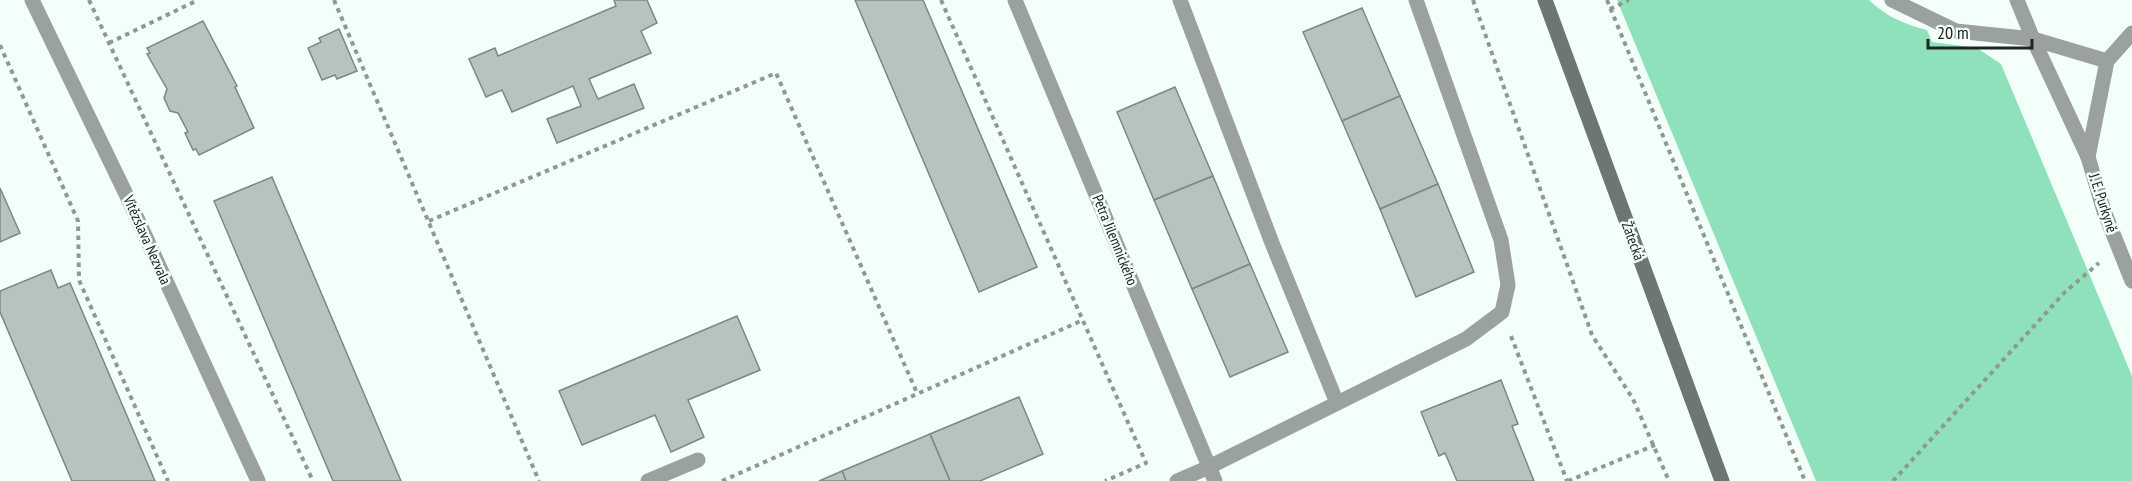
<svg xmlns="http://www.w3.org/2000/svg" width="2132" height="481" viewBox="0 0 2132 481" font-family="'PT Sans Narrow',sans-serif">
<rect width="100%" height="100%" fill="#f3fff9"/>
<path fill="#8ee1bb" d="M1617 0H1869C1887 17 1904 24 1927 30L1932 42 1977 48 2001 64 2132 376V481H1816Z"/>
<g fill="#b6c4bd" stroke="#7b8982" stroke-width="1.5">
<polygon points="614,0 647,0 657,23 641,31 651,53 589,79 598,99 634,84 644,108 557,143 547,119 581,106 573,86 512,112 502,90 486,97 469,59 495,48 498,56 616,6"/>
<polygon points="855,0 923,0 1037,267 979,292"/>
<polygon points="1362,8 1400,96 1342,121 1303,32"/>
<polygon points="203,21 237,86 235,87 254,128 199,155 196,149 193,150 185,133 188,132 178,113 170,111 164,98 167,89 147,54 150,53 147,48"/>
<polygon points="339,29 357,71 337,79 335,75 322,80 308,48 321,42 319,38"/>
<polygon points="1175,87 1213,176 1154,200 1117,112"/>
<polygon points="1400,96 1438,184 1380,209 1342,121"/>
<polygon points="1213,176 1250,264 1192,289 1154,200"/>
<polygon points="272,177 401,481 333,481 214,201"/>
<polygon points="1438,184 1474,272 1416,297 1380,209"/>
<polygon points="0,188 20,233 0,242"/>
<polygon points="1250,264 1288,352 1230,377 1192,289"/>
<polygon points="51,270 58,288 70,283 155,481 72,481 0,312 0,291"/>
<polygon points="737,316 760,370 688,400 704,437 671,452 655,415 582,445 559,391"/>
<polygon points="1501,380 1518,424 1512,426 1534,481 1457,481 1445,453 1439,456 1421,412"/>
<polygon points="1019,397 1043,454 980,481 950,481 930,434"/>
<polygon points="930,434 950,481 846,481 842,471"/>
<polygon points="842,471 846,481 819,481"/>
</g>
<g fill="none" stroke-linecap="round" stroke-linejoin="round">
<g stroke="#909894" stroke-width="4" stroke-dasharray="4.5 4.5" stroke-linecap="butt">
<polyline points="89,0 313,481"/>
<polyline points="334,0 539,481"/>
<polyline points="941,0 1146,463 1105,481"/>
<polyline points="1473,0 1592,335 1633,399 1669,481"/>
<polyline points="1607,0 1805,481"/>
<polyline points="1610,9 1629,0"/>
<polyline points="109,43 198,0"/>
<polyline points="0,45 78,221 79,280 168,481"/>
<polyline points="429,221 776,73 917,393"/>
<polyline points="1511,336 1567,481"/>
<polyline points="722,481 1083,320"/>
<polyline points="1568,481 1655,445"/>
<polyline points="1893,481 2065,292 2099,263"/>
</g>
<g stroke="#9ba19e" stroke-width="15">
<polyline points="1180,0 1272,243 1337,403"/>
<polyline points="1892,0 1956,31 2033,39"/>
<polyline points="1209,467 1466,339 1502,312 1508,285 1501,240 1416,0"/>
</g>
<g stroke="#9ba19e" stroke-width="15">
<polyline points="32,0 126,194 258,481"/>
<polyline points="1015,0 1215,481"/>
<polyline points="2017,0 2033,39 2107,61"/>
<polyline points="2132,33 2107,61 2088,157 2104,211 2132,281"/>
<polyline points="2033,39 2088,157"/>
<polyline points="648,481 698,460"/>
<polyline points="1177,481 1209,467"/>
</g>
<polyline stroke="#6d7672" stroke-width="15" points="1545,0 1722,481"/>
</g>
<g text-anchor="middle" stroke-width="5" stroke-linejoin="round" paint-order="stroke">
<g font-size="15" fill="#202523" stroke="#f3fff9">
<text transform="translate(2103 203) rotate(72)" y="5">J. E. Purkyně</text>
<text transform="translate(147 240) rotate(66)" y="5">Vítězslava Nezvala</text>
<text transform="translate(1115 240) rotate(68)" y="5">Petra Jilemnického</text>
<text transform="translate(1633 241) rotate(70)" y="5">Žatecká</text>
</g>
</g>
<path d="M1928 39v9h104v-9" fill="none" stroke="#202523" stroke-width="3"/>
<text x="1937" y="39" font-size="18" fill="#202523" stroke="#f3fff9" stroke-width="4.5" paint-order="stroke">20 m</text>
</svg>
